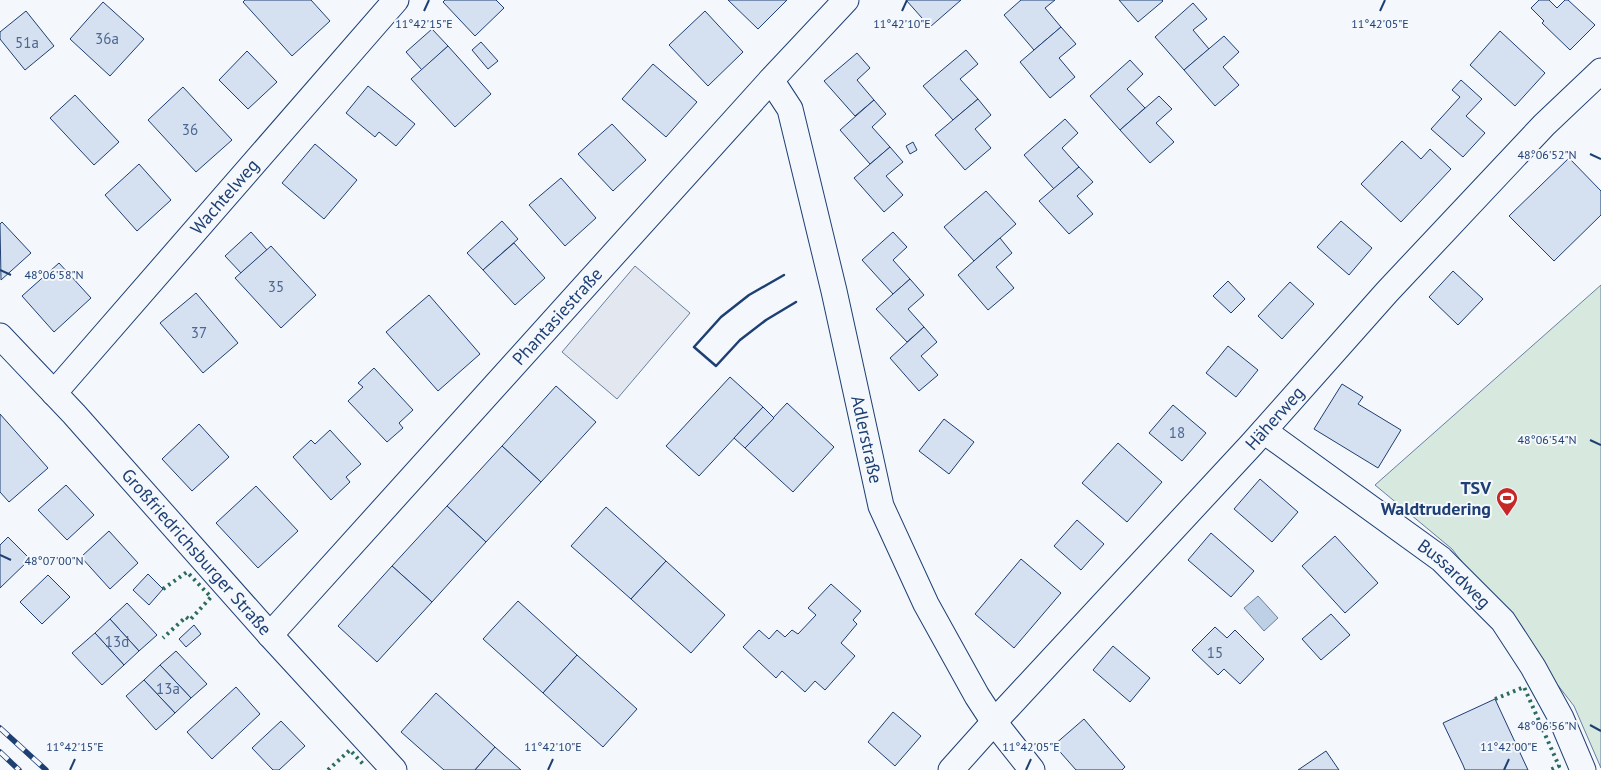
<svg xmlns="http://www.w3.org/2000/svg" width="1601" height="770" viewBox="0 0 1601 770" font-family="'PT Sans',sans-serif">
<rect width="100%" height="100%" fill="#f4f7fb"/>
<polygon fill="#d7e8df" stroke="#687fa3" points="1601,285 1601,768 1574,706 1452,549 1375,485"/>
<polygon fill="#e3e8f0" stroke="#687fa3" points="635,266 690,313 617,399 562,352"/>
<polygon fill="#bed0e5" stroke="#687fa3" points="1258,596 1278,618 1264,631 1244,608"/>
<g fill="#d5e0f0" stroke="#1d3f73">
<polygon points="245,0 311,0 330,21 292,56 243,2"/>
<polygon points="445,0 496,0 504,8 475,36 443,2"/>
<polygon points="728,0 787,0 758,29"/>
<polygon points="906,0 961,0 930,27"/>
<polygon points="1021,0 1055,0 1045,8 1061,27 1034,50 1004,15"/>
<polygon points="1119,0 1162,0 1163,1 1138,22"/>
<polygon points="1539,0 1549,0 1557,8 1565,0 1568,0 1595,25 1570,50 1542,23 1544,21 1531,8"/>
<polygon points="103,2 144,39 110,76 70,39"/>
<polygon points="1193,3 1207,19 1193,30 1209,49 1184,70 1155,37"/>
<polygon points="26,11 54,46 25,70 0,39 0,32"/>
<polygon points="705,11 743,52 708,86 669,45"/>
<polygon points="1061,27 1076,44 1059,58 1075,77 1050,98 1020,62"/>
<polygon points="432,29 448,46 422,70 406,52"/>
<polygon points="1500,31 1545,73 1515,106 1470,65"/>
<polygon points="1224,36 1239,52 1223,67 1239,85 1215,106 1184,70"/>
<polygon points="481,42 498,61 488,69 472,50"/>
<polygon points="448,46 491,94 455,127 411,79"/>
<polygon points="966,50 978,64 960,79 978,99 953,120 923,86"/>
<polygon points="247,51 277,82 248,109 219,80"/>
<polygon points="857,53 870,68 857,80 874,100 855,116 824,81"/>
<polygon points="1130,60 1143,74 1127,89 1145,108 1120,130 1090,96"/>
<polygon points="653,64 697,102 666,137 622,99"/>
<polygon points="1461,80 1482,99 1466,116 1485,133 1463,157 1431,129 1460,97 1452,90"/>
<polygon points="368,86 415,124 396,146 379,132 375,137 346,113"/>
<polygon points="183,87 232,140 196,172 148,120"/>
<polygon points="75,95 119,142 94,165 50,118"/>
<polygon points="1159,96 1172,109 1156,123 1174,142 1150,163 1120,130"/>
<polygon points="978,99 991,115 975,129 991,148 965,170 935,135"/>
<polygon points="874,100 886,114 872,127 890,147 870,164 840,130"/>
<polygon points="1065,119 1078,133 1062,148 1079,167 1054,189 1024,155"/>
<polygon points="612,124 646,160 613,191 578,154"/>
<polygon points="1402,141 1421,159 1430,149 1451,169 1401,222 1361,184"/>
<polygon points="913,142 917,150 910,154 906,146"/>
<polygon points="315,144 357,180 324,219 282,183"/>
<polygon points="890,147 903,162 886,176 903,195 884,212 854,178"/>
<polygon points="1569,158 1601,191 1601,215 1554,261 1509,216"/>
<polygon points="139,164 171,200 137,231 105,195"/>
<polygon points="1079,167 1093,182 1077,196 1093,214 1069,234 1039,201"/>
<polygon points="561,178 596,218 565,246 529,205"/>
<polygon points="986,191 1016,224 974,261 944,227"/>
<polygon points="502,221 518,239 483,270 467,253"/>
<polygon points="1341,221 1372,248 1349,275 1317,247"/>
<polygon points="2,222 31,253 1,280 0,224"/>
<polygon points="251,232 267,250 241,273 225,256"/>
<polygon points="893,232 907,247 893,260 910,279 893,294 862,260"/>
<polygon points="1000,238 1012,253 996,267 1014,288 988,310 958,275"/>
<polygon points="514,243 545,278 515,305 483,270"/>
<polygon points="271,246 316,295 281,328 235,278"/>
<polygon points="59,263 91,298 54,332 22,296"/>
<polygon points="1453,271 1483,299 1458,325 1429,297"/>
<polygon points="910,279 924,295 908,309 924,327 907,342 876,309"/>
<polygon points="1228,281 1245,299 1231,313 1213,296"/>
<polygon points="1290,282 1314,304 1282,339 1258,316"/>
<polygon points="196,293 238,343 203,373 160,323"/>
<polygon points="429,295 480,354 438,391 386,332"/>
<polygon points="924,327 937,342 921,356 938,375 919,391 890,358"/>
<polygon points="1228,346 1258,370 1236,397 1206,373"/>
<polygon points="374,368 413,410 399,423 403,428 387,442 348,401 363,387 358,383"/>
<polygon points="730,377 763,407 699,476 666,446"/>
<polygon points="1342,384 1363,397 1358,404 1401,430 1378,468 1314,429"/>
<polygon points="556,386 596,422 541,482 502,446"/>
<polygon points="787,403 834,447 793,492 745,448"/>
<polygon points="1173,405 1206,433 1182,461 1149,433"/>
<polygon points="763,407 774,418 745,448 734,438"/>
<polygon points="0,414 48,468 9,502 0,492"/>
<polygon points="944,419 974,442 949,474 919,451"/>
<polygon points="199,424 229,457 192,491 162,459"/>
<polygon points="330,430 361,464 346,477 350,482 331,500 293,457 311,440 315,444"/>
<polygon points="1118,443 1162,482 1127,522 1082,483"/>
<polygon points="502,446 541,482 486,542 447,506"/>
<polygon points="1260,479 1298,512 1272,542 1234,509"/>
<polygon points="66,485 94,515 67,540 38,510"/>
<polygon points="256,486 298,531 258,568 216,523"/>
<polygon points="447,506 486,542 432,602 392,566"/>
<polygon points="606,507 666,561 631,599 571,546"/>
<polygon points="1077,520 1104,544 1081,570 1054,546"/>
<polygon points="109,531 138,563 110,589 81,557"/>
<polygon points="1211,533 1254,571 1231,597 1188,560"/>
<polygon points="1335,536 1378,583 1345,613 1302,566"/>
<polygon points="8,537 30,559 0,588 0,545"/>
<polygon points="1021,559 1061,593 1014,648 975,614"/>
<polygon points="666,561 725,615 691,653 631,599"/>
<polygon points="392,566 432,602 377,662 338,626"/>
<polygon points="148,574 163,589 149,605 133,590"/>
<polygon points="48,575 70,597 42,624 20,602"/>
<polygon points="831,584 861,611 853,620 857,624 841,643 855,656 825,690 815,681 805,692 782,671 776,678 743,647 759,630 769,639 777,630 785,637 792,630 798,634 816,615 808,608"/>
<polygon points="518,601 577,655 543,693 483,639"/>
<polygon points="127,603 157,635 139,651 110,619"/>
<polygon points="1331,614 1350,635 1321,660 1302,639"/>
<polygon points="110,619 139,651 124,665 95,633"/>
<polygon points="194,625 201,634 186,647 179,639"/>
<polygon points="1215,627 1227,638 1235,630 1264,659 1240,684 1224,669 1218,675 1192,650"/>
<polygon points="95,633 124,665 102,685 72,653"/>
<polygon points="1113,646 1150,678 1130,702 1093,670"/>
<polygon points="176,651 207,684 191,698 160,665"/>
<polygon points="577,655 637,709 603,747 543,693"/>
<polygon points="160,665 191,698 175,713 144,680"/>
<polygon points="144,680 175,713 156,730 126,696"/>
<polygon points="236,687 260,714 212,759 187,732"/>
<polygon points="436,693 495,747 475,770 444,770 401,732"/>
<polygon points="1495,699 1528,770 1465,770 1463,765 1443,723"/>
<polygon points="893,712 921,736 895,766 868,742"/>
<polygon points="1084,719 1125,767 1122,770 1076,770 1054,745"/>
<polygon points="281,721 305,746 279,770 273,770 252,748"/>
<polygon points="495,747 521,770 475,770"/>
<polygon points="1326,751 1339,770 1298,770"/>
</g>
<g fill="none" stroke-linecap="round" stroke-linejoin="round">
<g stroke="#1d3f73" stroke-width="27">
<g id="street">
<path id="s1" d="M771 80 790 109 834 291 881 506 926 604 977 696 994 722 1032 770"/>
<path id="s2" d="M0 336 74 414 270 635 394 770"/>
<path id="s3" d="M54 393 396 0"/>
<path id="s4" d="M1264 431 1441 559 1503 621 1533 667 1561 718 1583 770"/>
<path id="s5" d="M270 635 771 80 846 0"/>
<path id="s6" d="M951 770 994 722 1252 444 1387 292 1544 125 1601 71"/>
</g>
</g>
<use href="#street" stroke="#f4f7fb" stroke-width="25"/>
<g stroke="#1d3f73" stroke-width="5.5">
<g id="rail">
<polyline points="0,728 46,770"/>
<polyline points="0,752 19,770"/>
</g>
</g>
<use href="#rail" stroke="#f4f7fb" stroke-width="4" stroke-dasharray="11" stroke-linecap="butt"/>
<g stroke="#2c6c60" stroke-width="4" stroke-dasharray="2.5 4" stroke-linecap="butt">
<polyline points="163,589 187,572 211,597 190,620 186,617 163,638"/>
<polyline points="1495,699 1524,687 1559,766 1550,770"/>
<polyline points="328,770 350,750 364,765"/>
</g>
<polyline stroke="#1d3f73" stroke-width="2.5" points="784,275 749,295 721,317 694,347 716,366 740,340 766,320 796,302"/>
</g>
<path fill="none" stroke="#1d3f73" stroke-width="2" d="M424 11 429 0M902 11 907 0M1380 11 1385 0M1590 154 1601 159M0 270 11 275M1590 440 1601 445M0 555 11 560M1590 725 1601 731M70 770 75 759M548 770 553 759M1026 770 1031 759M1504 770 1509 759"/>
<defs>
<g id="stadium-pin" transform="scale(1.125)"><path d="M0 17L-7.5 6A9.5 9.5 0 1 1 7.5 6Z" fill="#c62828" stroke="#f4f7fb"/><path d="M0-5a6.5 5 0 1 0 0 10a6.5 5 0 1 0 0-10ZM-3.5-1.8h7v3.6h-7Z" fill="#fff"/></g>
</defs>
<g fill-rule="evenodd">
<use href="#stadium-pin" x="1507" y="498"/>
</g>
<g text-anchor="middle" stroke-width="4" stroke-linejoin="round" paint-order="stroke">
<g font-size="15" fill="#4b6792">
<text x="107" y="44">36a</text>
<text x="27" y="48">51a</text>
<text x="190" y="135">36</text>
<text x="276" y="292">35</text>
<text x="199" y="338">37</text>
<text x="1177" y="438">18</text>
<text x="117" y="647">13d</text>
<text x="1215" y="658">15</text>
<text x="168" y="694">13a</text>
</g>
<g font-size="18" fill="#1d3f73" stroke="#f4f7fb">
<text dy="6" stroke="none"><textPath href="#s3" startOffset="260">Wachtelweg</textPath></text>
<text dy="6" stroke="none"><textPath href="#s5" startOffset="429">Phantasiestraße</textPath></text>
<text dy="6" stroke="none"><textPath href="#s6" startOffset="478">Häherweg</textPath></text>
<text dy="6" stroke="none"><textPath href="#s1" startOffset="374">Adlerstraße</textPath></text>
<text dy="6" stroke="none"><textPath href="#s2" startOffset="292">Großfriedrichsburger Straße</textPath></text>
<text dy="6" stroke="none"><textPath href="#s4" startOffset="238">Bussardweg</textPath></text>
</g>
<g font-size="18" font-weight="bold" fill="#1d3f73" stroke="#f4f7fb" text-anchor="end">
<text x="1491" y="494">TSV<tspan x="1491" dy="21">Waldtrudering</tspan></text>
</g>
</g>
<g font-size="12" text-anchor="middle" fill="#1d3f73" stroke="#f4f7fb" stroke-width="4" stroke-linejoin="round" paint-order="stroke">
<text x="424" y="28">11°42'15"E</text>
<text x="902" y="28">11°42'10"E</text>
<text x="1380" y="28">11°42'05"E</text>
<text x="1547" y="159">48°06'52"N</text>
<text x="54" y="279">48°06'58"N</text>
<text x="1547" y="444">48°06'54"N</text>
<text x="54" y="565">48°07'00"N</text>
<text x="1547" y="730">48°06'56"N</text>
<text x="75" y="751">11°42'15"E</text>
<text x="553" y="751">11°42'10"E</text>
<text x="1031" y="751">11°42'05"E</text>
<text x="1509" y="751">11°42'00"E</text>
</g>
</svg>
